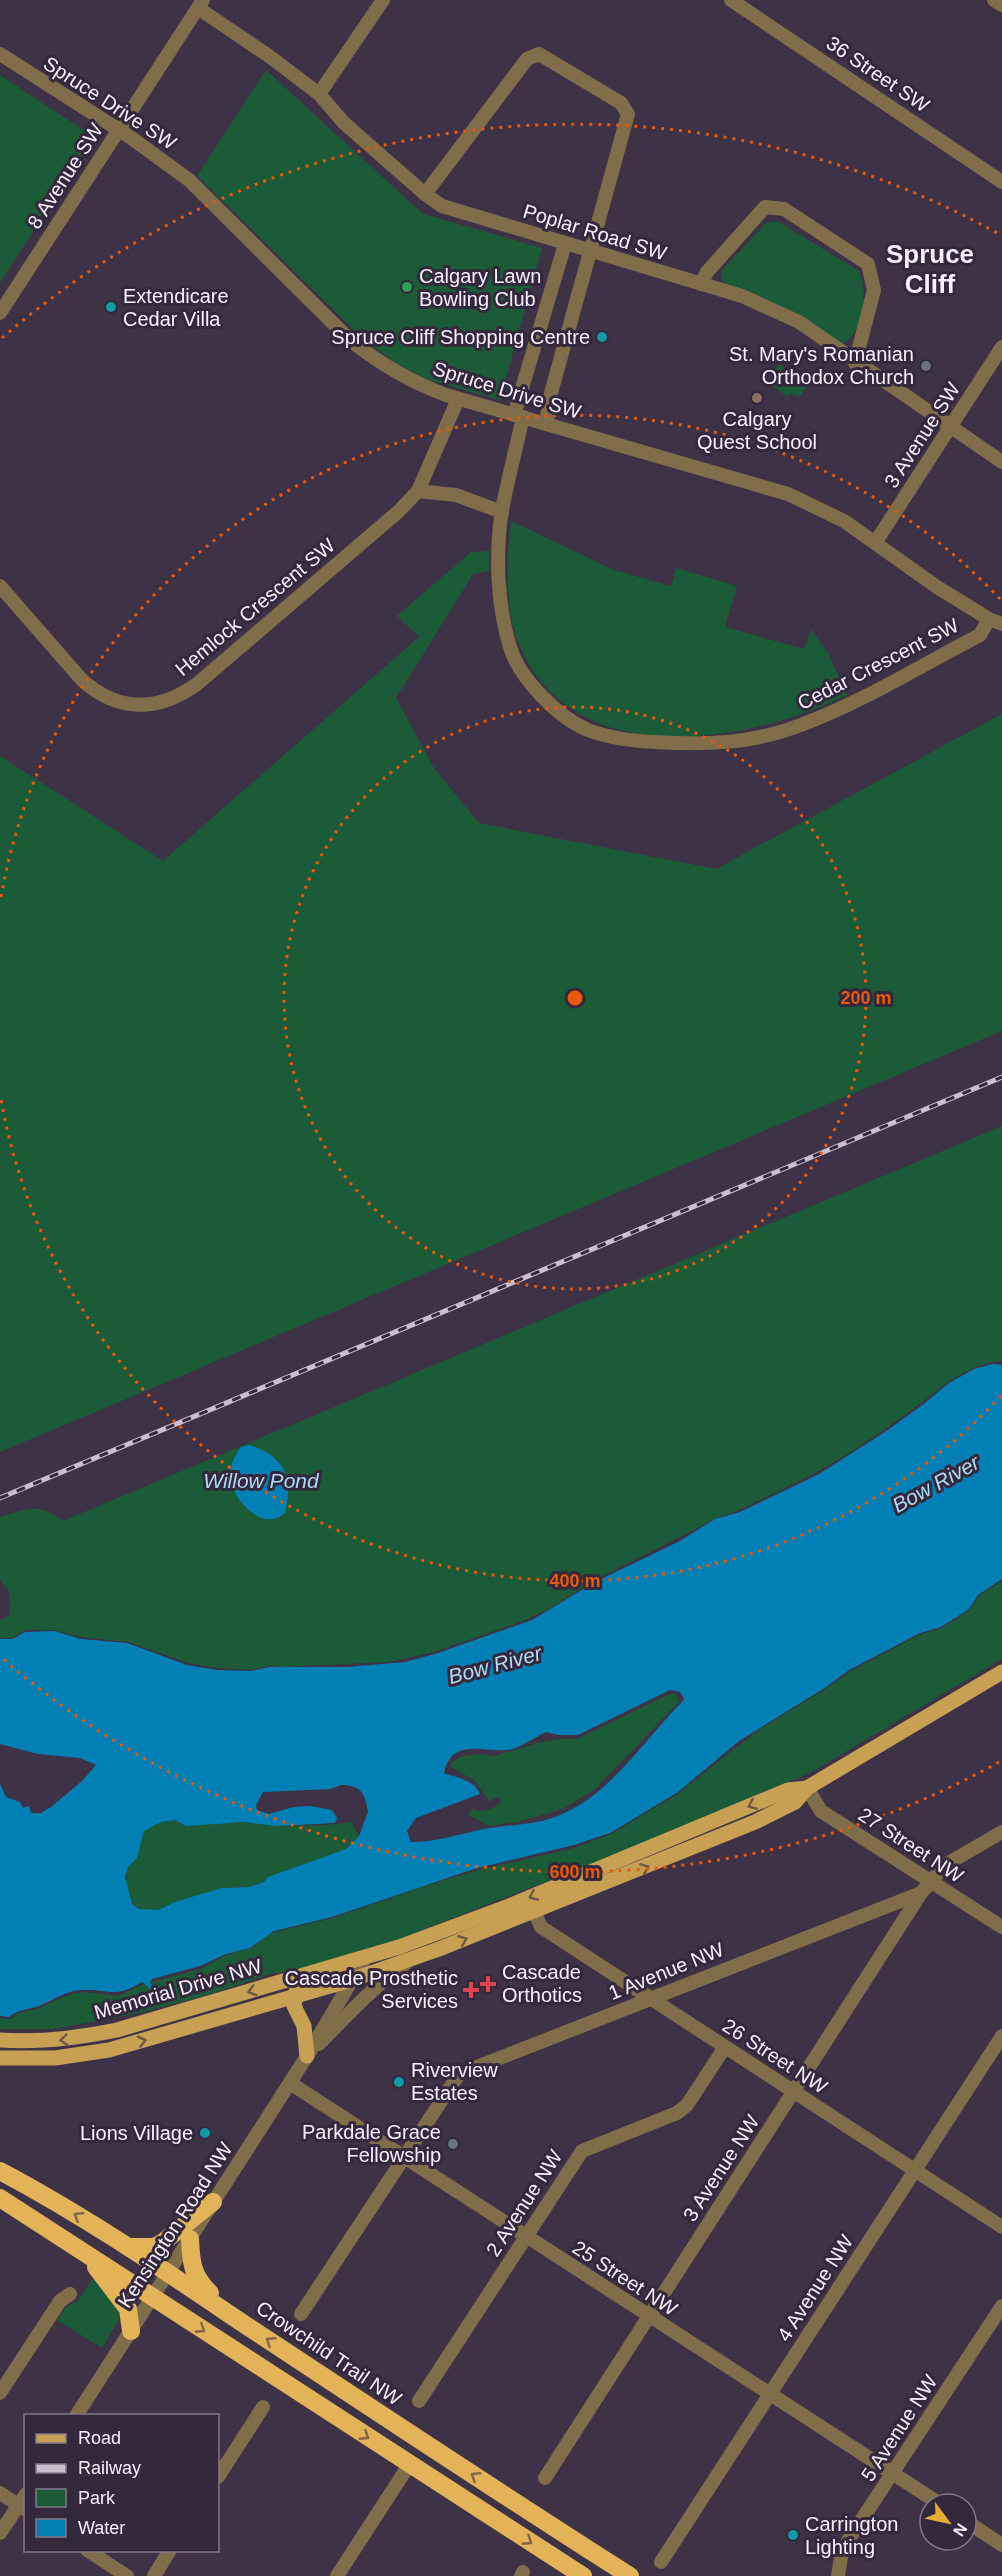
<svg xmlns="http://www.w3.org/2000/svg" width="1002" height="2576" viewBox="0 0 1002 2576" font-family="Helvetica,sans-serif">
<rect width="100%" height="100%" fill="#3e3246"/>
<g fill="#1c5b37">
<polygon points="266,70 423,214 542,248 500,400 426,379 396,363 364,340 197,176"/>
<polygon points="0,75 94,137 0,283"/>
<path d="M777 221 859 271C869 292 863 340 838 345 799 315 775 302 728 285L722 281 721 271 766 223Z"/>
<polygon points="779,364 808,385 801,395 797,397 791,393 788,397 768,383"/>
<path d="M511 521 614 570 671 586 676 568 737 586 725 627 804 649 811 629 828 653 847 695C745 745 568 774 517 639 504 603 507 558 511 521Z"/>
<polygon points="489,551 489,571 473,574 396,698 434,768 479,823 716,869 1002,714 1002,1031 0,1452 0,756 163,861 419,637 397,616 471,552"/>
<path d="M1002 1126V1361C972 1363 948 1382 925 1400 888 1428 839 1462 797 1482 778 1491 759 1501 739 1510 726 1516 714 1517 702 1526L595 1580 557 1604 526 1620 434 1652 389 1662 280 1667 270 1665 251 1670 217 1668 188 1663 128 1642 81 1637 54 1630H25L13 1638H0V1620L10 1614 9 1591 0 1580V1517C27 1509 39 1501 63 1521Z"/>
<polygon points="1002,1581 1002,1659 815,1770 759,1796 620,1853 378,1947 290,1972 274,1973 201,1997 135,2014 54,2029 0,2029 0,2018 10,2019 18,2013 39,2008 71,1994 85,1992 118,1996 141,1985 201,1969 226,1955 255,1947 266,1936 275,1932 333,1918 422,1887 474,1871 574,1848 611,1834 679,1793 757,1731 827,1688 854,1669 921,1634 942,1628 970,1610 979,1596"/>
<path d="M675 1693 679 1702 595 1789 563 1809 517 1822 489 1826 468 1815 472 1809C483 1813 492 1810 501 1802L499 1797 489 1801 474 1780 451 1767 452 1762 463 1756 479 1754 495 1756 537 1743 560 1739H577L665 1696Z"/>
<path d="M174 1820 191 1824 253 1822 276 1826 327 1825 351 1822 359 1836 346 1849 268 1877C257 1893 237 1884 221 1889 206 1894 192 1897 177 1902 171 1904 166 1909 161 1910 130 1917 122 1891 128 1867L137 1858 144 1831 161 1822Z"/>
<polygon points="92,2279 112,2292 121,2316 102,2348 57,2320 67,2306 79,2300"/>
</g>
<g fill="#0080b5" fill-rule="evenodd">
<path d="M993 1364 1002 1365V1579L978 1595 969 1609 941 1627 920 1633 849 1670 826 1687 739 1741 678 1792 610 1833 574 1845 474 1869 332 1917 274 1931 250 1948 226 1954 200 1966 152 1979 150 1983 158 1992 157 1994 142 1982C114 1999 111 1989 83 1990 66 1990 54 2000 39 2006 27 2010 18 2009 9 2017L0 2016V1784L6 1797 20 1802 23 1808 29 1806 31 1813H41L51 1807 82 1781 96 1765 80 1758 38 1754 0 1744V1639H13L25 1632 54 1631 81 1639 127 1643 187 1665 217 1670 251 1671 269 1667H347L405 1662 435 1654 532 1620 595 1582 680 1541 715 1519 740 1512 819 1474 885 1432 925 1403 949 1383 974 1369ZM670 1690 680 1692 684 1699 681 1703C641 1743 608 1799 552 1818 532 1825 505 1825 484 1829 459 1834 437 1842 411 1842L407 1831 416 1818 480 1794C475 1780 457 1778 444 1773 452 1738 481 1752 507 1750 519 1749 535 1737 546 1732L558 1735H578ZM341 1785C360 1785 365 1792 368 1812L359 1836 346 1849 268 1877 264 1882 250 1887 222 1888 175 1902 159 1910 139 1909 132 1904 125 1877 128 1867 137 1858 144 1831 161 1822 175 1820 186 1826 244 1822 276 1826 335 1823 337 1818 332 1810 310 1806 294 1807 269 1814 257 1810 256 1805 263 1792 330 1789Z"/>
<path d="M250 1445C286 1457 293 1478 285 1513 282 1515 277 1519 272 1519 254 1522 232 1496 230 1478 229 1467 235 1455 241 1447Z"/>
</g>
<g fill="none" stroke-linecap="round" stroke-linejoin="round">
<g stroke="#806d4a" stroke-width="14">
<polyline points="731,0 1002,182"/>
<polyline points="994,0 1002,5"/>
<polyline points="198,8 269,56 319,94 344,123 425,194 442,206 742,296 799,322 1002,462"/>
<path d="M0 54 130 137 189 180 350 340C380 364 411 382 446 395L788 494 844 521 937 587 989 619 1002 624"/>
<polyline points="319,94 383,0"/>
<polyline points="425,194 527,59 539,54 621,103 628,114 548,404 547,424"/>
<polyline points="701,284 707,272 765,207 784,209 868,264 874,290 855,363"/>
<polyline points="0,313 203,0"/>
<polyline points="514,415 565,244"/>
<path d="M523 417C516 448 508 479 502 510 495 555 497 607 511 650 521 680 559 718 588 730 609 738 632 741 655 742 704 745 751 744 798 726 861 703 920 666 980 635L989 619"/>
<polyline points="418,491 456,495 502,512"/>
<polyline points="875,543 1002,347"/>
<path d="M0 586 82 680C119 713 158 712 197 684L399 511 418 491 458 399"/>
<polyline points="807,1788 821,1811 1002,1927"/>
<polyline points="534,1911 541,1927 1002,2227"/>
<path d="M319 2044C347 2015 373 1987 406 1963"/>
<polyline points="290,2083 940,2504"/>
<polyline points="301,2314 459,2074 921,1893"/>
<polyline points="0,2393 60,2301 70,2294"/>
<polyline points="419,2401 582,2151 677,2113 687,2105 725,2047"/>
<polyline points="76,2416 307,2056 365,1958"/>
<polyline points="218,2477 263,2407"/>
<polyline points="545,2478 921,1893 945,1865 1002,1832"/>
<polyline points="0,2493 26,2510"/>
<polyline points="966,2521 1002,2545"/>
<polyline points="0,2533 26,2494"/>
<polyline points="87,2550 127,2576"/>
<polyline points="661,2562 1002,2036"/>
<polyline points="154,2576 170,2550"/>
<polyline points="337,2576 409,2465"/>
<polyline points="521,2576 523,2572"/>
<polyline points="838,2576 841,2557 849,2539 1002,2306"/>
</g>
<g stroke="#c7a054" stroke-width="15">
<polyline points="297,1988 294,2006 304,2026 307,2056"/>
<path d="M0 2040C41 2043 78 2038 117 2030L399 1947 509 1906 788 1790 807 1788"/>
<polyline points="0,2058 55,2058 109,2050 351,1980 439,1949 755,1822 795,1802 807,1788 1002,1672"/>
</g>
<g stroke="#e2b357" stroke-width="18">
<path d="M0 2171C87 2217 168 2273 250 2328 376 2411 502 2495 630 2576"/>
<polyline points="0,2198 583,2576"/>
<path d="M190 2239C191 2262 192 2276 210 2293"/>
<polyline points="128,2247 154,2247 162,2243 213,2202"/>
<polyline points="96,2267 128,2309 131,2331"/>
</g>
<g stroke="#c9bfcf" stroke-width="5">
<polyline id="rail" points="0,1498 1002,1077"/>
</g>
<use href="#rail" stroke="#34283c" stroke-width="3" stroke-dasharray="9" stroke-linecap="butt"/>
</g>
<defs><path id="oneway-chevron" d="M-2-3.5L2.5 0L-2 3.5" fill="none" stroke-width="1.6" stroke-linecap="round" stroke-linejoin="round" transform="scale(1.5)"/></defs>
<g stroke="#6f5846">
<use href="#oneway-chevron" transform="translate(752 1805) rotate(157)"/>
<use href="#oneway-chevron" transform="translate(645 1868) rotate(-21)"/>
<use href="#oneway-chevron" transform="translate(533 1896) rotate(157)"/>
<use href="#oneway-chevron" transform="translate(463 1940) rotate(-22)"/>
<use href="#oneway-chevron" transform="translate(252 1991) rotate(164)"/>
<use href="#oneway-chevron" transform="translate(64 2040) rotate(175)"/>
<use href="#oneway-chevron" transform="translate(142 2041) rotate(-15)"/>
</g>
<g stroke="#826748">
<use href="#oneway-chevron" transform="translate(78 2216) rotate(-148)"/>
<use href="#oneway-chevron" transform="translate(201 2329) rotate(33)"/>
<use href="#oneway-chevron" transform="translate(270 2341) rotate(-147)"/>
<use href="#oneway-chevron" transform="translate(365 2436) rotate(33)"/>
<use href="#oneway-chevron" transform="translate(475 2476) rotate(-147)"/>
<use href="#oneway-chevron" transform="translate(528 2541) rotate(33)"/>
</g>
<g fill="none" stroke="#e8590c" stroke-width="3" stroke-dasharray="3 6">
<circle cx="575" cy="998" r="291"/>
<path d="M1001 1396A583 583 0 0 1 1 1099M1 897A583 583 0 0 1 1001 600"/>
<path d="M999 1762A874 874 0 0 1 2 1658M2 338A874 874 0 0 1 999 234"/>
</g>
<circle fill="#2e9e5b" stroke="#34283c" stroke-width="2" cx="407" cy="287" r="6"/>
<g fill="#0f9aa8" stroke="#34283c" stroke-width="2">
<circle cx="111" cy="307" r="6"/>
<circle cx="602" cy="337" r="6"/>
<circle cx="399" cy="2082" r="6"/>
<circle cx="205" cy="2133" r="6"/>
<circle cx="793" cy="2535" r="6"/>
</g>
<g fill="#6b7280" stroke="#34283c" stroke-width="2">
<circle cx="926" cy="366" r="6"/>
<circle cx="453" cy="2144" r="6"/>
</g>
<circle fill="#8d6e63" stroke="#34283c" stroke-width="2" cx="757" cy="398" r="6"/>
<g fill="#e0444e" stroke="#34283c" stroke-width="2">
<path d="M485 1975h6v6h6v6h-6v6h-6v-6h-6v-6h6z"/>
<path d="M468 1981h6v6h6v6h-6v6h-6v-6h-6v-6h6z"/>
</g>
<g text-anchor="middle" stroke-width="6" stroke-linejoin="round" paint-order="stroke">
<g font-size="20" fill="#f9f0fe" stroke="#34283c">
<text transform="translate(878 74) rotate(34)" y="7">36 Street SW</text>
<text transform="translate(110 103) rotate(33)" y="7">Spruce Drive SW</text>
<text transform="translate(65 176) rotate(-57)" y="7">8 Avenue SW</text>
<text transform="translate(595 232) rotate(17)" y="7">Poplar Road SW</text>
<text transform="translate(507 390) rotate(17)" y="7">Spruce Drive SW</text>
<text transform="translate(922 435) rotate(-57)" y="7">3 Avenue SW</text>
<text transform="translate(255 607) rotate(-40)" y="7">Hemlock Crescent SW</text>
<text transform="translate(878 664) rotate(-27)" y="7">Cedar Crescent SW</text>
<text transform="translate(911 1845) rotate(33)" y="7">27 Street NW</text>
<text transform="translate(666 1971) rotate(-22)" y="7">1 Avenue NW</text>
<text transform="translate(178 1989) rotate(-16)" y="7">Memorial Drive NW</text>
<text transform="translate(775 2056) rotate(33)" y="7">26 Street NW</text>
<text transform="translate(721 2168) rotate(-57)" y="7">3 Avenue NW</text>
<text transform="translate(524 2203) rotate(-57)" y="7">2 Avenue NW</text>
<text transform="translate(175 2225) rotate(-57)" y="7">Kensington Road NW</text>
<text transform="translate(625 2278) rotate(33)" y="7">25 Street NW</text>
<text transform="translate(815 2288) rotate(-57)" y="7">4 Avenue NW</text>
<text transform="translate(329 2353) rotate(34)" y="7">Crowchild Trail NW</text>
<text transform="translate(899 2428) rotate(-57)" y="7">5 Avenue NW</text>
</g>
<g font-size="20" fill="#f9f0fe" stroke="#34283c" text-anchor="start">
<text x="419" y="283">Calgary Lawn<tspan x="419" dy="23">Bowling Club</tspan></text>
<text x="123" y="303">Extendicare<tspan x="123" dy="23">Cedar Villa</tspan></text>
<text x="590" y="344" text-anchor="end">Spruce Cliff Shopping Centre</text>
<text x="914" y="361" text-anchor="end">St. Mary's Romanian<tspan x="914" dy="23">Orthodox Church</tspan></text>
<text x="757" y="426" text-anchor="middle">Calgary<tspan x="757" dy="23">Quest School</tspan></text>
<text x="502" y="1979">Cascade<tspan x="502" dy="23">Orthotics</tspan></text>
<text x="458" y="1985" text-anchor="end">Cascade Prosthetic<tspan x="458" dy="23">Services</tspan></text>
<text x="411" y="2077">Riverview<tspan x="411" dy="23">Estates</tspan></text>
<text x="441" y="2139" text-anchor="end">Parkdale Grace<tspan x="441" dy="23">Fellowship</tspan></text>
<text x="193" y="2140" text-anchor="end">Lions Village</text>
<text x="805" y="2531">Carrington<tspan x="805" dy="23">Lighting</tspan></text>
</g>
<g font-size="21" font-style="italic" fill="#addaf7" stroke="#34283c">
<text x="261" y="1488">Willow Pond</text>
<text transform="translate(936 1484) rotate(-29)" y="7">Bow River</text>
<text transform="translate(495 1665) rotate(-15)" y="7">Bow River</text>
</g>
<g font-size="26" font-weight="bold" fill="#f9f0fe" stroke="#34283c">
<text x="930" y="263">Spruce<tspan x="930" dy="30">Cliff</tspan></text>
</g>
</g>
<circle cx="575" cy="998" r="9" fill="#e8590c" stroke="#34283c" stroke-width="3"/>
<g font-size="18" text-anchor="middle" font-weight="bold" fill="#e8590c" stroke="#34283c" stroke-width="6" stroke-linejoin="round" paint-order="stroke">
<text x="866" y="1004">200 m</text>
<text x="575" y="1587">400 m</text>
<text x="575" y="1878">600 m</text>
</g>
<rect x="24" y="2414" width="195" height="138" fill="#34283c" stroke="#83788a" stroke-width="1.5"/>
<rect x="36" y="2434" width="30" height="9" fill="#c7a054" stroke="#83788a" stroke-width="1.5"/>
<text x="78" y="2444" font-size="18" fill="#f9f0fe">Road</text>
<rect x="36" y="2464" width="30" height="9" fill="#c9bfcf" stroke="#83788a" stroke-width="1.5"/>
<text x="78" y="2474" font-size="18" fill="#f9f0fe">Railway</text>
<rect x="36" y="2489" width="30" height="18" fill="#1c5b37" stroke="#83788a" stroke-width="1.5"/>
<text x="78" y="2504" font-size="18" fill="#f9f0fe">Park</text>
<rect x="36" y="2519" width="30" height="18" fill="#0080b5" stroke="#83788a" stroke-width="1.5"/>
<text x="78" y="2534" font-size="18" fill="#f9f0fe">Water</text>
<g transform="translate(948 2522) rotate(123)"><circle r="28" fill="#34283c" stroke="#83788a" stroke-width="1.5"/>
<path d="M0-4.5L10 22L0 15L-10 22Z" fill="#e5ad35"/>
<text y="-9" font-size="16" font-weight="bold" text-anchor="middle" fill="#f9f0fe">N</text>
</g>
</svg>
